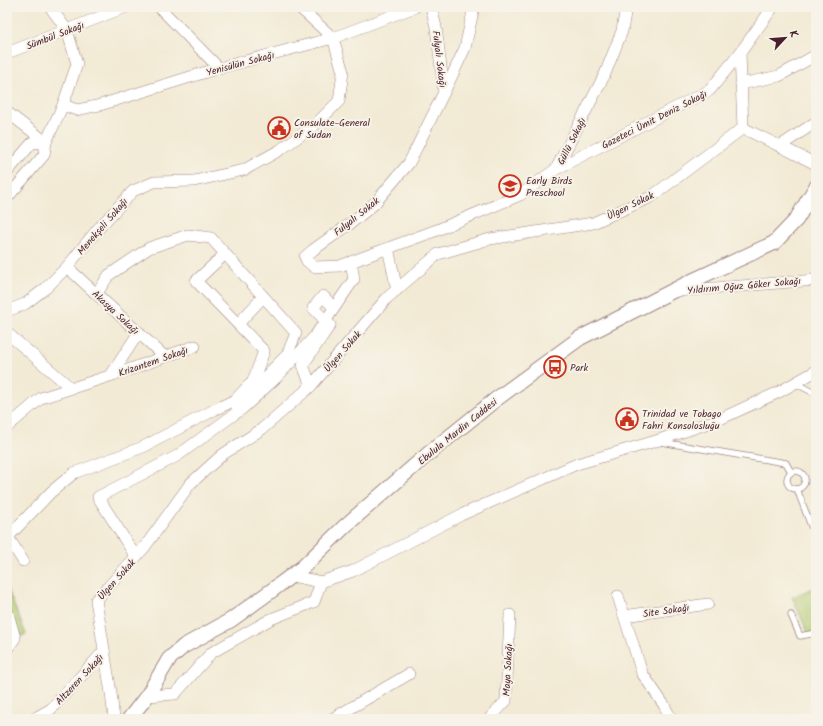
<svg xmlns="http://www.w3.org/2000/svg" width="823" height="726" viewBox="0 0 823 726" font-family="Kalam,sans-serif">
<rect width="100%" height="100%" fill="#f7f3e8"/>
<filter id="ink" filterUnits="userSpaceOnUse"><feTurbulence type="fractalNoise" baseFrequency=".025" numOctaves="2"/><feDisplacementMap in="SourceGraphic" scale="8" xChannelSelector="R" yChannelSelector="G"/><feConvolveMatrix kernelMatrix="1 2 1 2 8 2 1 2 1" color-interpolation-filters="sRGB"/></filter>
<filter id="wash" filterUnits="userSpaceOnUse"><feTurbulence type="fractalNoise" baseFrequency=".012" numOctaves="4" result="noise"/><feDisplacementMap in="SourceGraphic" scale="16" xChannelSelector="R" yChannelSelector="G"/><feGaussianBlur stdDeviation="0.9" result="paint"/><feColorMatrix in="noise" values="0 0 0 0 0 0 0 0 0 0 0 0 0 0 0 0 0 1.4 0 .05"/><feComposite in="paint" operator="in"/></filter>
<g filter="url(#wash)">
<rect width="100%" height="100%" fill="#f2ead4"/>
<g fill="#b0c86e" stroke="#7d744c">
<polygon points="816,587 816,632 809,635 792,597"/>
<polygon points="7,588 26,634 7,641"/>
</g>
</g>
<g filter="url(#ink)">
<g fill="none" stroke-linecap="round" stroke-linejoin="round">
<g stroke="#9e8480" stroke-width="7">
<g id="service">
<polyline points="795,383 816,394"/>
<polyline points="661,442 786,463 791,472"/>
<circle cx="796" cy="480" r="9"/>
<polyline points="797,489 811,526 816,525"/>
<polyline points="791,615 800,636 816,633"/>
</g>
</g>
<g stroke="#9e8480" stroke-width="12">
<g id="minor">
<polyline points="159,7 219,68"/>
<polyline points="431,7 436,27 444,92"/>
<polyline points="474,7 465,48 450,80 409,163 374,204 351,223 313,250 305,257 307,261 314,267 340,266 437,230 520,195 556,169 605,74 622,31 626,7"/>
<polyline points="7,53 126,7"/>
<polyline points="740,53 743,128"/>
<polyline points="741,84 779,76 816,55"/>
<polyline points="63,105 77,110 100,105 219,68 333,38 415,7"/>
<polyline points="7,112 46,142"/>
<polyline points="743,128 816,164"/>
<polyline points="780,146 816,122"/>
<polyline points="556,169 710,90 740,53 773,7"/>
<polyline points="7,172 32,143 46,142"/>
<polyline points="7,198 44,155 46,142 63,105 77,64 67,30 50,7"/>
<polyline points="388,248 397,290"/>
<polyline points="225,254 196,281 264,351 243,408 277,377 315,336 354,279 351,262"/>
<polyline points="67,267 165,357"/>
<polyline points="676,291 816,280"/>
<polyline points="97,293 109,275 149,248 188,235 211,238 296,333 287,355 252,390"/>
<polyline points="7,311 25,304 46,288 67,267 97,230 133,191 154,182 194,181 244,170 280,150 316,124 339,101 343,72 333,38 299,7"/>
<polyline points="238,324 263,297"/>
<polyline points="7,333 71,388"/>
<polyline points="111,375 139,332"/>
<polyline points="311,386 303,365 330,325 313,308 323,296 334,308"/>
<polyline points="7,427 41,398 125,371 195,346"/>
<polyline points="136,557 98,497 177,456 243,408 237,409"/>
<polyline points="23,561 8,537 51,492 74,473 143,447 214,410 235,400 249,385"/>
<polyline points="292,576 321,582 353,571 461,515 577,464 656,441 720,419 779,392 816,371"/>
<polyline points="618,596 642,673 664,705 671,719"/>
<polyline points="7,610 15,638 7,649"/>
<polyline points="624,616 708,604"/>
<polyline points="147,696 175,694 211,653 271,619 314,602 321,582"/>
<polyline points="33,719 37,717 51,709 104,651"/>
<polyline points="114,719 111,693 96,600 144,548 190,484 222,455 262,429 311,386 387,298 438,254 490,239 593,223 651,197 743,128"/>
<polyline points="332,719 409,674"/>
<polyline points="489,719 506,701 510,615"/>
</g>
</g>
<g stroke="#9e8480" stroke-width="16">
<polyline id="tertiary" points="129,719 147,696 169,659 184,646 231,620 271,591 303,567 345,526 428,454 495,400 580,338 696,279 774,243 796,220 816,187"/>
</g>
<use href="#service" stroke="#fff" stroke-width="5.5"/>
<use href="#minor" stroke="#fff" stroke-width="11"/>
<use href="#tertiary" stroke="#fff" stroke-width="14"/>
</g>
</g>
<defs>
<g id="civic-ring" transform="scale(1.15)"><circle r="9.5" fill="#f7f3e8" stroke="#c8321e" stroke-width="1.5"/><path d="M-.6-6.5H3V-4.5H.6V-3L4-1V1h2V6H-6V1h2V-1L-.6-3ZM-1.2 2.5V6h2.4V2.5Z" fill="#c8321e"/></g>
<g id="school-ring" transform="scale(1.15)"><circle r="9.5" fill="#f7f3e8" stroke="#c8321e" stroke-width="1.5"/><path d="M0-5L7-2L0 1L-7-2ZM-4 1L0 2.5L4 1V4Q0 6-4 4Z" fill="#c8321e"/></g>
<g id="bus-ring" transform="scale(1.15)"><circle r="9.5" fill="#f7f3e8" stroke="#c8321e" stroke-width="1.5"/><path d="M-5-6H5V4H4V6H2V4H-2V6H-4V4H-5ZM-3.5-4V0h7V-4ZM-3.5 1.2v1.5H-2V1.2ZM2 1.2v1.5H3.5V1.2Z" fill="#c8321e"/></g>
</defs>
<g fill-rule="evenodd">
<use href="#civic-ring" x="279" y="128"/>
<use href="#school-ring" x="510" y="186"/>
<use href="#bus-ring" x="555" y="367"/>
<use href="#civic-ring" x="627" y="419"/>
</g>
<g text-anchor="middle" stroke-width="4" stroke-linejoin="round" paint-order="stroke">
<g font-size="10" fill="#4a1f2b" stroke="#f7f3e8">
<text transform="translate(55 35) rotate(-21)" y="4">Sümbül Sokağı</text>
<text transform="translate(440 59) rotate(83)" y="4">Fulyalı Sokağı</text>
<text transform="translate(240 63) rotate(-15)" y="4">Yenisülün Sokağı</text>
<text transform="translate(654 119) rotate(-27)" y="4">Gazeteci Ümit Deniz Sokağı</text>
<text transform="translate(571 141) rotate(-63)" y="4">Güllü Sokağı</text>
<text transform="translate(630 205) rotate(-26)" y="4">Ülgen Sokak</text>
<text transform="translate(356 216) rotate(-39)" y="4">Fulyalı Sokak</text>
<text transform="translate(102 226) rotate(-49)" y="4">Menekşeli Sokağı</text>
<text transform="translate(744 285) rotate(-5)" y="4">Yıldırım Oğuz Göker Sokağı</text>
<text transform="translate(116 312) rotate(43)" y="4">Akasya Sokağı</text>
<text transform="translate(342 351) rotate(-49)" y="4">Ülgen Sokak</text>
<text transform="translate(153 361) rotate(-19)" y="4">Krizantem Sokağı</text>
<text transform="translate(457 431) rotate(-39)" y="4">Ebulula Mardin Caddesi</text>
<text transform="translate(116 579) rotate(-48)" y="4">Ülgen Sokak</text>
<text transform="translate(666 610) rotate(-8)" y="4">Site Sokağı</text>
<text transform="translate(507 670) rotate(-87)" y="4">Maya Sokağı</text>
<text transform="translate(79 679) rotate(-47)" y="4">Altzeren Sokağı</text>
</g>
<g font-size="10" fill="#4a1f2b" stroke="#f7f3e8" text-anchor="start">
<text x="294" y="126">Consulate-General<tspan x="294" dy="12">of Sudan</tspan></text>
<text x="526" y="184">Early Birds<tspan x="526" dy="12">Preschool</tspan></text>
<text x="570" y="371">Park</text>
<text x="642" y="417">Trinidad ve Tobago<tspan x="642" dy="12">Fahri Konsolosluğu</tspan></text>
</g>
</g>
<rect width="823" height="726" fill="none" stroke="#f7f3e8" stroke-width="24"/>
<g transform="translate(785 38) rotate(64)" stroke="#f7f3e8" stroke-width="3" paint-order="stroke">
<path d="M0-3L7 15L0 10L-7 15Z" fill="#4a1f2b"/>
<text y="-6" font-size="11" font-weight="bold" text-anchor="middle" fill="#4a1f2b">K</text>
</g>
</svg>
